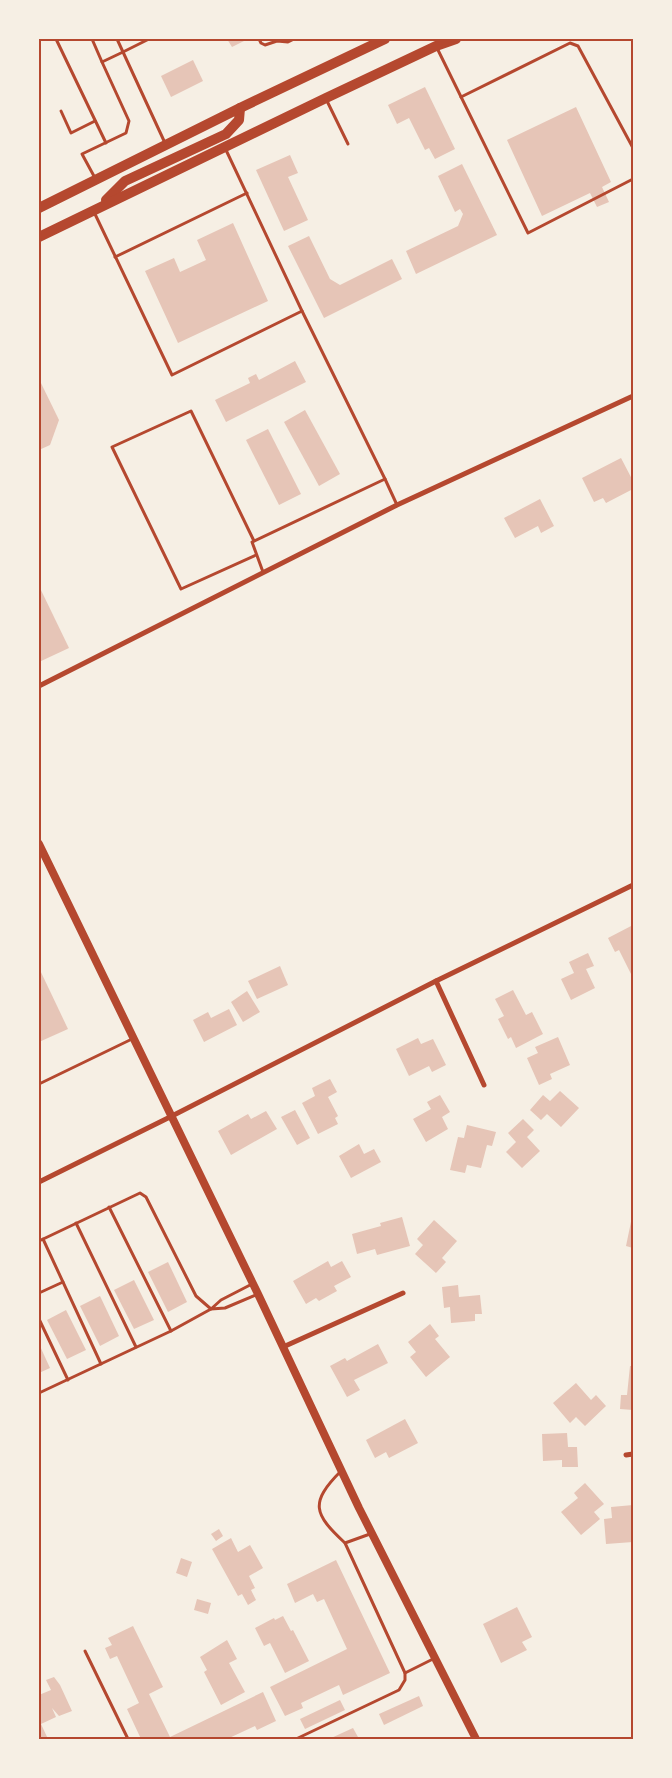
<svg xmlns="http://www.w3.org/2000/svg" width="672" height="1778" viewBox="0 0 672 1778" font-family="'DejaVu Sans',sans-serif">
<rect width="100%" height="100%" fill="#f6efe4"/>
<g fill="#e6c5b7">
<polygon points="227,39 248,39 232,47"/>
<polygon points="193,60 203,81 171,97 161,76"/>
<polygon points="425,87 455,149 435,159 429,148 425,150 409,118 397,124 388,105"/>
<polygon points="576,107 611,182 602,187 609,202 597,207 590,193 542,216 507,140"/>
<polygon points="290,155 298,173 288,177 308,220 284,231 256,170"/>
<polygon points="462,164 497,235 416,274 406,251 458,226 463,214 460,209 455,212 438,176"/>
<polygon points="233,223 268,301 178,343 145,271 174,258 180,272 206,260 197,240"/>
<polygon points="309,236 330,279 340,285 392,259 402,279 324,318 288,246"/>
<polygon points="295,361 306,382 226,422 215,400 250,383 248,378 256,374 259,380"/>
<polygon points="39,379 59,420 50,445 39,450"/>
<polygon points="305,410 340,474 319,486 284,422"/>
<polygon points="268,429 301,494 279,505 246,440"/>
<polygon points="621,458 633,481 633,489 606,503 603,498 594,502 582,478"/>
<polygon points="540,499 554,526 541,533 538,526 515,538 504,518"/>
<polygon points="39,586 69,648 39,662"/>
<polygon points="633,925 633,978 619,950 615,952 608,938"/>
<polygon points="588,953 594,966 586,969 595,988 571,1000 561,979 574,973 569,962"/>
<polygon points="280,966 288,985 257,999 248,981"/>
<polygon points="39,968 68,1029 39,1042"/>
<polygon points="513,990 526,1015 532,1012 543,1034 516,1048 511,1037 508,1039 498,1019 504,1016 495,999"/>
<polygon points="247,991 260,1012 243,1022 231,1002"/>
<polygon points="229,1009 237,1025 204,1042 193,1020 208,1012 211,1018"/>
<polygon points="558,1037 570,1065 550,1074 552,1079 539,1085 527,1058 538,1053 535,1047"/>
<polygon points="418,1038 421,1044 433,1039 446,1065 432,1072 429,1066 409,1076 396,1049"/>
<polygon points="330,1079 337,1092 328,1097 338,1116 335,1118 338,1124 318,1134 302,1103 315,1096 312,1088"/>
<polygon points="560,1091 579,1108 561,1127 547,1114 541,1120 530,1110 543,1095 550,1101"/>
<polygon points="440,1095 450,1112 442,1117 448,1129 426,1142 413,1119 431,1109 427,1102"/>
<polygon points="295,1110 310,1138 297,1145 281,1117"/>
<polygon points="266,1111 277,1129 231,1155 218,1131 248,1114 251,1119"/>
<polygon points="523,1119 534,1130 527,1137 540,1151 522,1168 506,1152 516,1142 508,1133"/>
<polygon points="467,1125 496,1132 492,1146 487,1145 481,1168 467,1165 465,1173 450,1170 458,1137 464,1138"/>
<polygon points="359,1144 364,1154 374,1149 381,1162 351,1178 339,1156"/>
<polygon points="402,1217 410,1246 377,1255 375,1249 357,1254 352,1234 381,1226 380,1223"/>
<polygon points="632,1217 633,1217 633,1248 626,1246"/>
<polygon points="434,1220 457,1241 442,1258 446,1262 436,1273 415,1254 423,1245 417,1239"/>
<polygon points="328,1261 331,1267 342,1261 351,1277 334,1286 337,1291 319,1301 316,1298 306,1304 293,1281"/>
<polygon points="168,1262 187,1302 168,1312 148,1272"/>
<polygon points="134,1280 154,1320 134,1329 114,1290"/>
<polygon points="458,1285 459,1297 480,1295 482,1314 475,1314 475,1321 451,1323 450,1307 444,1308 442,1287"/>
<polygon points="100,1296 119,1336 100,1346 80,1306"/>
<polygon points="66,1310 86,1350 67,1359 47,1320"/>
<polygon points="430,1324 439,1336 435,1339 450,1357 426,1377 410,1357 416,1352 408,1342"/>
<polygon points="39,1344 50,1368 39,1373"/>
<polygon points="378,1344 388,1363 354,1380 360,1390 347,1397 330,1366 345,1358 347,1361"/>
<polygon points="630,1366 633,1366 633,1410 620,1409 621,1395 627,1395"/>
<polygon points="576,1383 591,1400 596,1395 606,1406 585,1426 576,1417 570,1423 553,1403"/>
<polygon points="405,1419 418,1443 389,1458 386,1452 375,1458 366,1440"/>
<polygon points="567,1433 568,1447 577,1447 578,1467 562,1467 562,1460 543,1461 542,1434"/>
<polygon points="585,1483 604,1504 594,1512 600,1519 581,1535 561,1512 578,1498 574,1493"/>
<polygon points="633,1505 633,1542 606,1544 604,1519 612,1518 611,1507"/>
<polygon points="219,1529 223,1536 216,1541 211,1534"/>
<polygon points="231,1538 238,1552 250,1545 263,1568 249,1576 255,1588 251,1590 256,1600 248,1605 242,1594 238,1596 212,1549"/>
<polygon points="181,1558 192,1562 187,1577 176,1573"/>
<polygon points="336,1560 390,1673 343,1695 339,1685 301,1703 303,1708 285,1716 270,1687 347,1649 324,1599 317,1602 313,1594 295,1603 287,1584"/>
<polygon points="197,1599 211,1603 208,1614 194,1610"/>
<polygon points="517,1607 532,1637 522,1642 527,1650 501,1663 483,1624"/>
<polygon points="283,1616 291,1631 293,1630 309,1661 285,1673 270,1643 264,1646 255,1628 274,1618 275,1620"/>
<polygon points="133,1626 163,1687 149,1694 170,1737 263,1692 276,1721 257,1730 255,1726 227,1739 141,1739 127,1709 139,1703 117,1656 110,1659 105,1648 112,1645 108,1638"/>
<polygon points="227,1640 237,1659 229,1663 245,1692 221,1705 204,1672 207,1670 200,1657"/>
<polygon points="54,1677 60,1685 72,1711 59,1716 52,1708 56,1717 41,1724 48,1739 39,1739 39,1695 51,1690 46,1680"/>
<polygon points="419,1696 423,1706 384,1725 379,1714"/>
<polygon points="340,1700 345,1710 305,1729 300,1719"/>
<polygon points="353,1728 358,1737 354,1739 329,1739"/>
</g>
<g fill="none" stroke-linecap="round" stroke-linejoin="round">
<g stroke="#b5482f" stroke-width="3">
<polyline points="56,39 106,143"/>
<polyline points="92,39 102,62"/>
<polyline points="117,39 123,52 149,39"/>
<polyline points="259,39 261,43 265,45 277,41 288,42 294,39"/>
<polyline points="437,48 528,233 633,179"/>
<polyline points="461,97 570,43 578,46 633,148"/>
<polyline points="327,101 348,144"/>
<polyline points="61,111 71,133 95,121"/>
<polyline points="95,178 82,154 126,133 129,121 102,62 123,52 165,143"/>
<polyline points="94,212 172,375 302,311 226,150"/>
<polyline points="115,257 247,193"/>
<polyline points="385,479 397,505"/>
<polyline points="254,541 191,411 112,447 181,589 256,555"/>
<polyline points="263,572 252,542 385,479 302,311"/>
<polyline points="39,1084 132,1039"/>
<polyline points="109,1207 171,1331"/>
<polyline points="76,1223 136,1347"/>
<polyline points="43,1239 101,1364"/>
<polyline points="39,1241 140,1193 146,1197 196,1296 211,1309 171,1331 39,1393"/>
<polyline points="252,1284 221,1300 211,1309 225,1308 258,1294"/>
<polyline points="39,1293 63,1282"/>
<polyline points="39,1319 68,1380"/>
<path d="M341 1471C309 1503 314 1514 345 1543L370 1534"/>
<polyline points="85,1651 128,1739"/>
<polyline points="405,1673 435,1658"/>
<polyline points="296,1739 399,1690 405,1680 405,1673 345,1543"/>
</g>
<g stroke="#b5482f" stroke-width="5">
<polyline points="39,686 397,505 633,396"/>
<polyline points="436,981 484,1085"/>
<polyline points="39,1182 170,1117 436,981 633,885"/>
<polyline points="283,1347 403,1293"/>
<polyline points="626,1455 633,1454"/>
</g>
<polyline stroke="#b5482f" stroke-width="8" points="39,844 258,1294 359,1508 476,1739"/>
<g stroke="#b5482f" stroke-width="10">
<polyline points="106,200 125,181 226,134 239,120 240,108"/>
<polyline points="39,208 240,108 385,39"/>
<polyline points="39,237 326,98 436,46 456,39"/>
</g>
</g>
<rect width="672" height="1778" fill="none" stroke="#f6efe4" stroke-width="80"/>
<rect x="40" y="40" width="592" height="1698" fill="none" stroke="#b5482f" stroke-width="2"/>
</svg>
